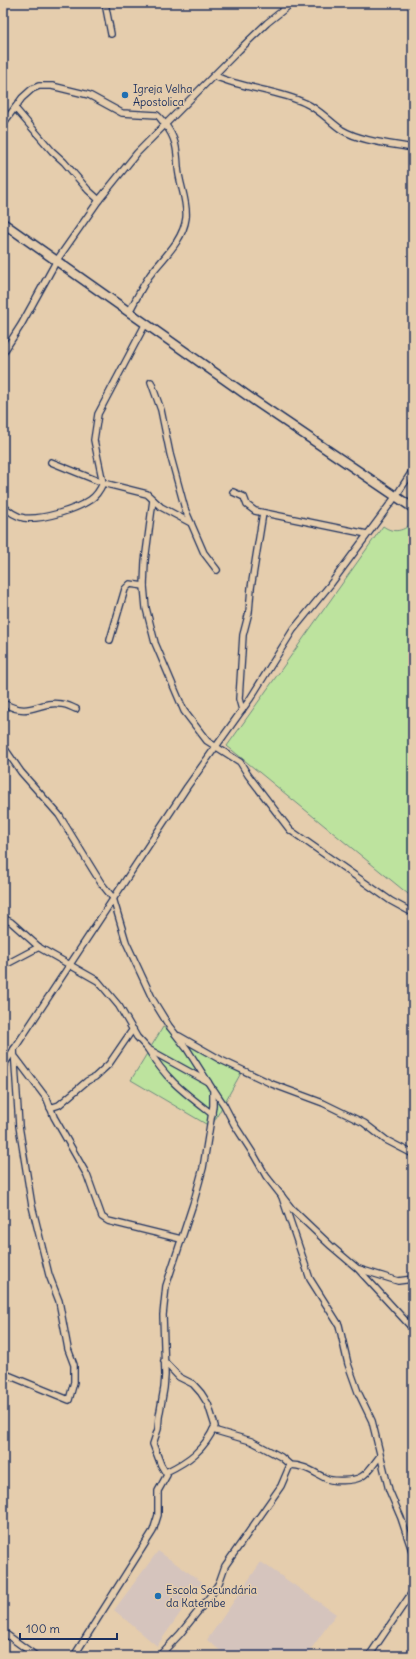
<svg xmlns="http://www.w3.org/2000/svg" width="416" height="1659" viewBox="0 0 416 1659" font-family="Delius,sans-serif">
<rect width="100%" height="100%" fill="#e5cdad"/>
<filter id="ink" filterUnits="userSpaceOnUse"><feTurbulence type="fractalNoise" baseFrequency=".025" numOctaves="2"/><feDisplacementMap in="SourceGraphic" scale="8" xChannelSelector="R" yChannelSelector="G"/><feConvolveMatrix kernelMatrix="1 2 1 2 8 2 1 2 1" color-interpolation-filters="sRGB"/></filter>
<g filter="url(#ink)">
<g fill="#d5c4bd">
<polygon points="158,1551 202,1582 157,1646 114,1610"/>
<polygon points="261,1562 336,1614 306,1656 227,1656 207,1640"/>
</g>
<g fill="#bde39e" stroke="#6c897e">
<path d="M413 522V898L227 746 383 526C394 534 404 531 413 522Z"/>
<polygon points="163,1027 241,1073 211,1127 131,1080"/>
</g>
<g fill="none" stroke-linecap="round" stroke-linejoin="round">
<g stroke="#1b2f5e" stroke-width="8">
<g id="street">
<polyline points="105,3 111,34"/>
<path d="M215 76C244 89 278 90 305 103 319 109 330 122 342 130 360 141 392 144 413 148"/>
<polyline points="15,108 52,151 64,162 88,190 99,200"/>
<path d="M3 124 22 98 32 89 39 86H52L89 95 122 113 157 115C160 117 162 121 165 124 176 139 177 148 178 167 179 184 188 201 186 218 183 241 163 258 150 275 142 286 136 300 129 312"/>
<polyline points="3,353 21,325 57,260 99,200 137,153 239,50 267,23 292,3"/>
<polyline points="151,382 161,410 170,454 185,509 191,523"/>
<polyline points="51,462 103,483 147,494 161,507 191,523 204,553 217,570"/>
<polyline points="233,492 244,497 247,505 255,511 367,534"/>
<polyline points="153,500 145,561 144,586 146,608 155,643 184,711 207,741 240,762 248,775 290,830 391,901 413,913"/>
<path d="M3 505C9 512 15 516 24 518 42 520 75 510 90 500 96 496 100 490 103 483L94 440 98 414 146 323"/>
<polyline points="110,640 125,589 130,584 144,586"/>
<path d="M3 703C32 719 37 700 61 704 66 704 71 707 76 709"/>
<polyline points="242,710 239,699 243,635 249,612 251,588 263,513"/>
<polyline points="3,746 21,772 59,815 101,883 113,898 126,942 153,1000 169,1026 187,1049 213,1090 213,1106 203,1168 194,1201 166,1286 163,1315 165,1375 164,1388 159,1417 158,1429 153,1444 161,1465 167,1475 158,1491 158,1515 153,1531 74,1656"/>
<polyline points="3,918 11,922 40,948 98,981 119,1006 137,1037 148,1049 208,1082"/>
<polyline points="3,966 39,947"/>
<polyline points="179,1036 221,1060 272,1084 323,1103 364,1123 386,1140 413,1154"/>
<path d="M148 1049C166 1080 185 1093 212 1114"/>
<polyline points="16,1058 47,1099 54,1117 87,1175 102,1217 108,1221 181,1239"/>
<polyline points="3,1066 187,787 250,699 293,630 330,585 396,496 413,470"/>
<polyline points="214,1090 224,1105 234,1124 254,1155 266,1176 292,1209 331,1246 358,1269 413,1329"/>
<polyline points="50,1108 59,1105 87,1081 95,1077 109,1064 133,1029"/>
<polyline points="281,1194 310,1279 339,1325 348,1364 358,1392 372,1421 389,1490 401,1518 413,1554"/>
<polyline points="359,1269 398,1281 413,1279"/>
<path d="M164 1361 179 1377 193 1384 201 1393 208 1404 215 1426C204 1450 189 1461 166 1472"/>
<polyline points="3,1373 69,1400 74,1382 74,1365 68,1349 59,1301 49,1275 32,1206 19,1126 14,1049"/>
<path d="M290 1465C304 1465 313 1472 325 1478 332 1482 354 1481 361 1477 369 1473 375 1462 380 1456"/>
<polyline points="3,1632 36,1656"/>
<polyline points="159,1656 180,1634 211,1595 219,1583 225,1566 281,1486 290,1465 281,1457 251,1441 213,1430"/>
<polyline points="369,1656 413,1591"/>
</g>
</g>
<g stroke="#1b2f5e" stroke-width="11">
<polyline id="secondary" points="3,223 255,401 413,508"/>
</g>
<use href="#street" stroke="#e5cdad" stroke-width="5.5"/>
<use href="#secondary" stroke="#e5cdad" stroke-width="8"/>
</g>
</g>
<g fill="#1f6fb2" stroke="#e5cdad" stroke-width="1.5">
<circle cx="125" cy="95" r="4"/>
<circle cx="158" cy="1596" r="4"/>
</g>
<g text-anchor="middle" stroke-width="3" stroke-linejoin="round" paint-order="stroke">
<g font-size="11" fill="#1b2f5e" stroke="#e5cdad" text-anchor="start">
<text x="133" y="93">Igreja Velha<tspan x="133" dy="13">Apostolica</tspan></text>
<text x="166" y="1594">Escola Secundária<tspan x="166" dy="13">da Katembe</tspan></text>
</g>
</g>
<rect width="416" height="1659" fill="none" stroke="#e5cdad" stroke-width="16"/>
<rect x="8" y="8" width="400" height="1643" fill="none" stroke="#1b2f5e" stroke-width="1.5" filter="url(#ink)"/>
<path d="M20 1633v6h97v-6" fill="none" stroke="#1b2f5e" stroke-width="2"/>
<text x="26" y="1633" font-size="12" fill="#1b2f5e" stroke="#e5cdad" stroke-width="3" paint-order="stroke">100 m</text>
</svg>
